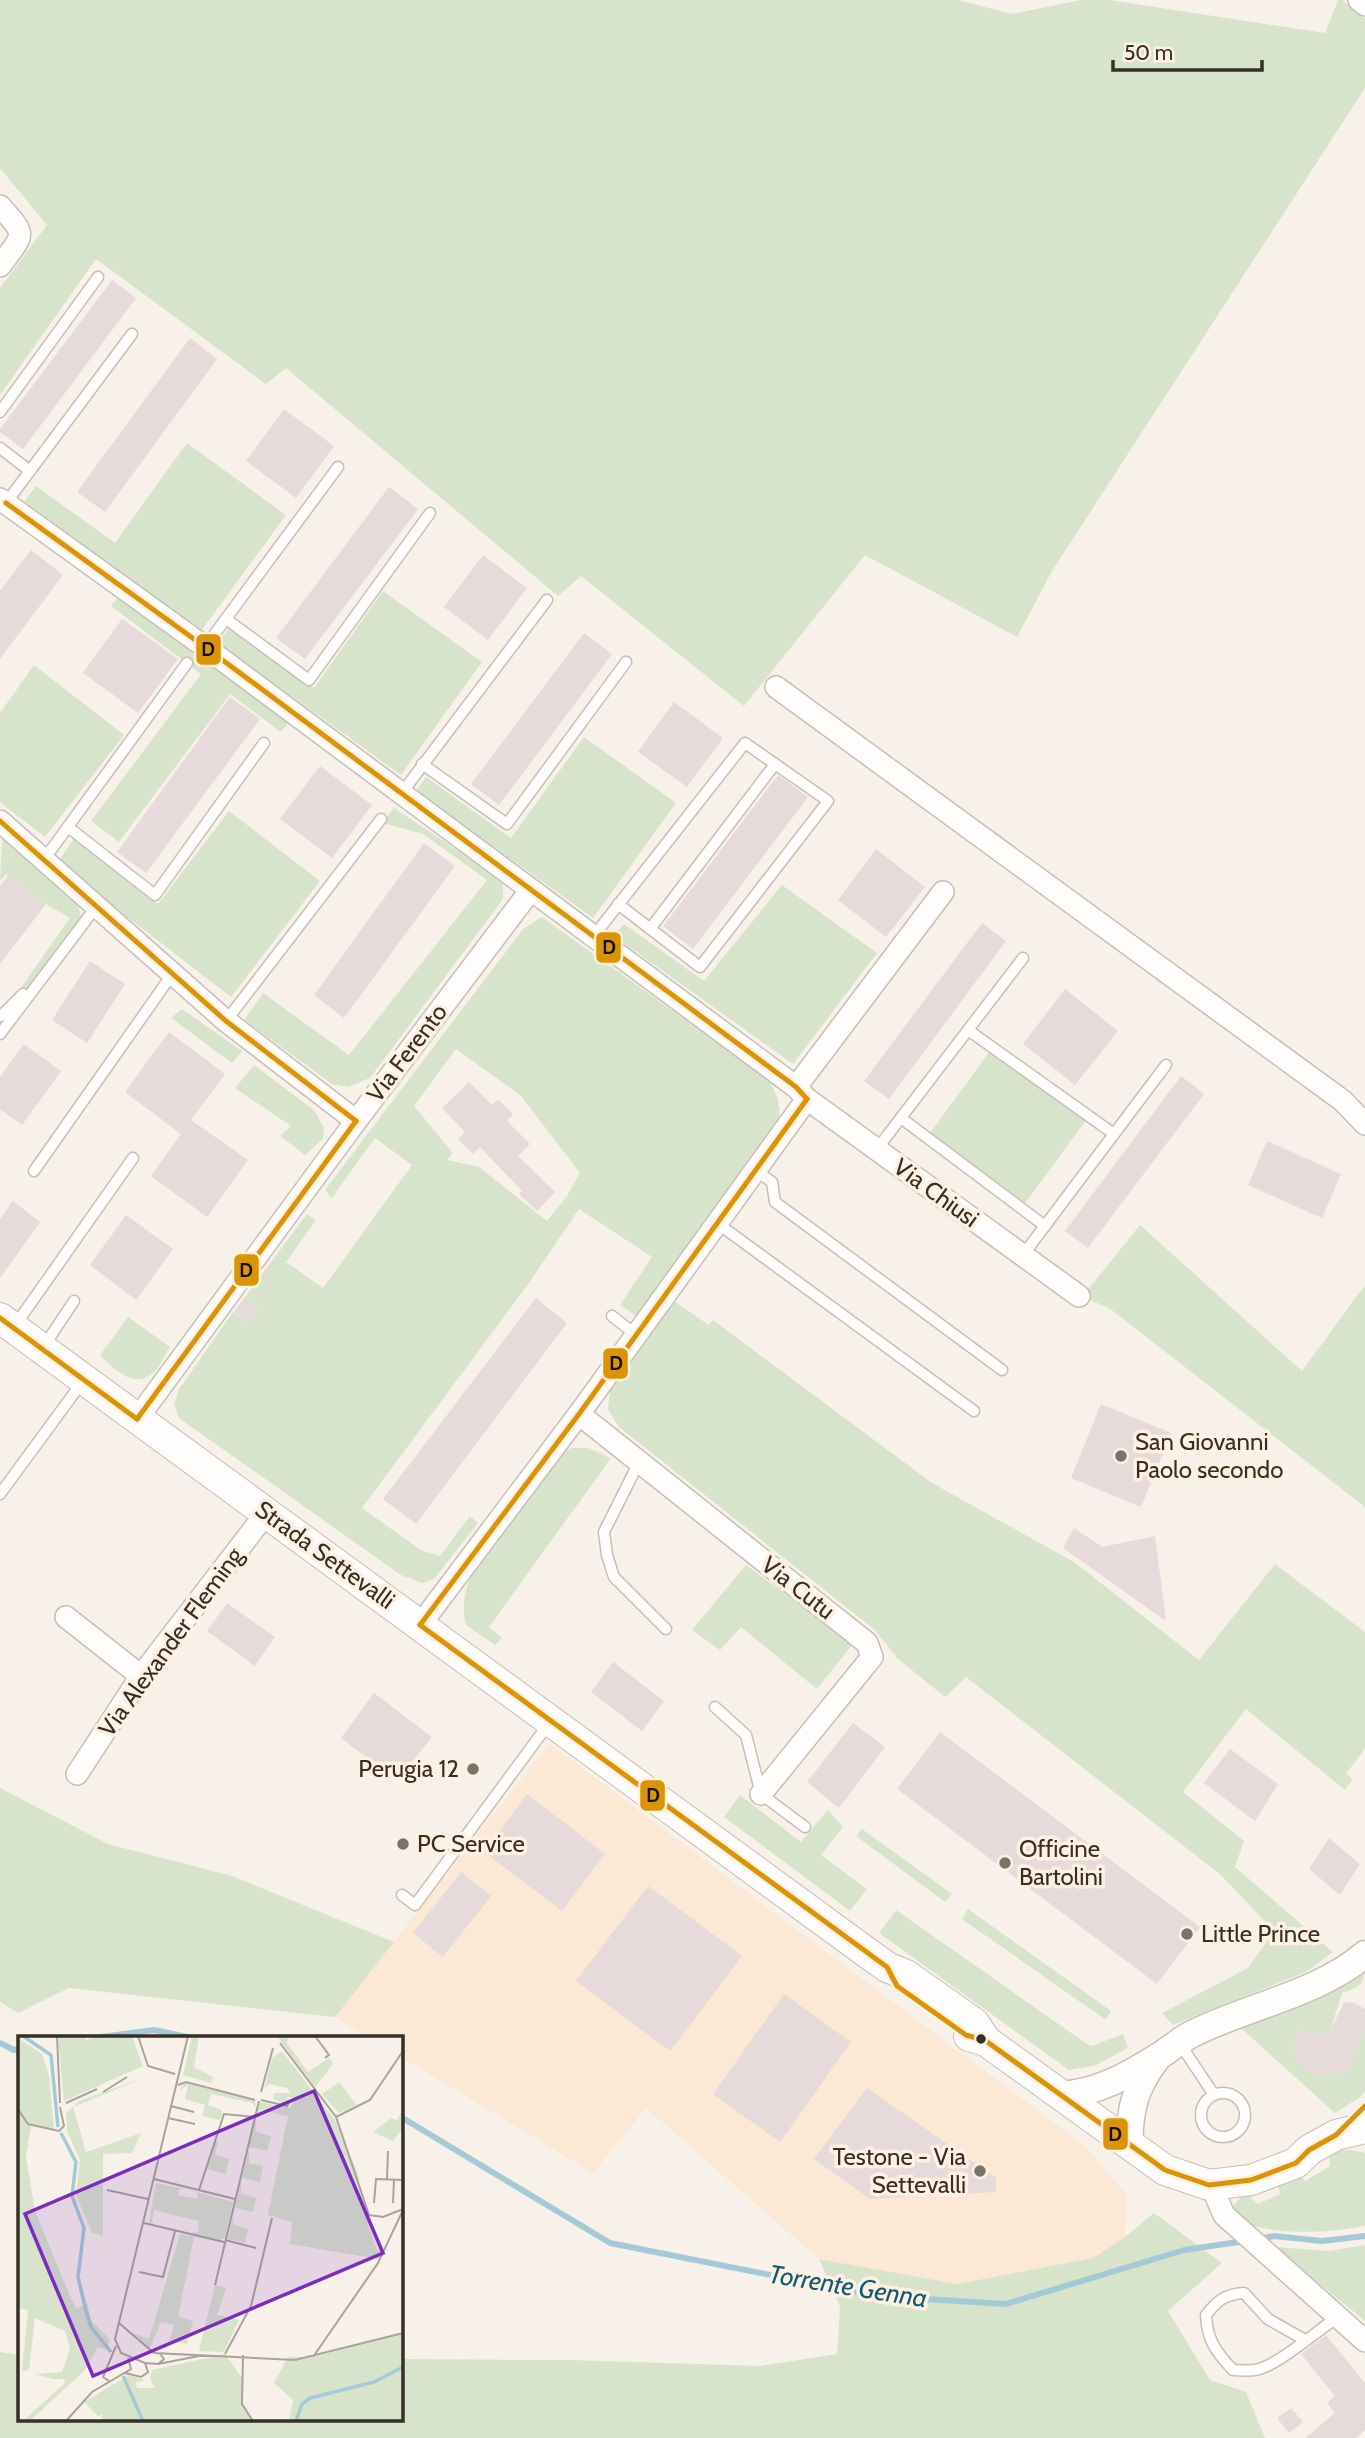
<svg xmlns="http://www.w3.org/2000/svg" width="1365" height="2438" viewBox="0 0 1365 2438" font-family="Cabin,sans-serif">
<rect width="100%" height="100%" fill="#f8f1e9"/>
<polygon fill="#fbe8d5" points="549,1743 1086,2147 1127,2195 1125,2237 1093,2258 957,2284 819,2259 646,2108 593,2173 401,2057 401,2037 368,2037 335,2017"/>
<g fill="#d7e4cb" fill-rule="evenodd">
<polygon points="0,0 958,0 1012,14 1081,0 1109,0 1325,33 1338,0 1342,0 1365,19 1365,88 1052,571 1017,637 865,555 744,706 581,576 558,596 286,368 266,384 96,259 0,395 0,288 47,225 0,168"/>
<polygon points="187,443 286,515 201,631 24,502 36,486 115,543"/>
<polygon points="383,591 482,662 401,775 218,643 230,627 314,688"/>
<polygon points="120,595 289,722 281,732 230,694 119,842 91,821 201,674 111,606"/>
<polygon points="34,665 124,735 45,837 0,802 0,713"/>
<polygon points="584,737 676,803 593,918 416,791 426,777 511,838"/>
<polygon points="394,808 495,875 503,885 503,899 370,1078 348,1087 332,1084 244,1020 263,993 349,1055 487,880 423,834 382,823"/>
<polygon points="229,811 320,881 231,997 57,863 74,839 158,904"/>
<polygon points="2,839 77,901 81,917 10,1021 1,1016 70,918 46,904 6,874 0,881"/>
<polygon points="782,885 877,953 793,1064 614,936 624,924 704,981"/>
<path d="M542 917 769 1080 778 1099 780 1121 636 1316 620 1305 652 1257 579 1209 529 1283 362 1508 422 1551 440 1556 470 1516 478 1523 434 1579 422 1583 401 1575 179 1418 174 1405 179 1389 233 1312 248 1323 260 1308 245 1297 307 1214 316 1220 286 1262 323 1288 412 1165 375 1138 332 1198 325 1190 523 929ZM456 1049 521 1096 580 1173 567 1196 547 1221 479 1167 447 1160 453 1153 414 1106Z"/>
<polygon points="182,1009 242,1051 232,1063 171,1018"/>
<polygon points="993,1047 1089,1116 1021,1209 927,1137"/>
<polygon points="254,1065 314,1110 324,1128 323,1139 305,1155 280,1136 291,1126 235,1088"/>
<polygon points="1140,1225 1302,1371 1365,1285 1365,1507 1109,1308 1082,1297"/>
<polygon points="674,1301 709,1325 713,1320 932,1483 1074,1562 1199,1660 1275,1564 1365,1632 1365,1748 1346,1774 1353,1779 1345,1790 1246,1709 1183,1792 1244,1841 1235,1867 1333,1952 1306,1972 1173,2025 1162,2013 1248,1968 1274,1931 1221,1875 966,1677 945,1697 898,1659 875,1630 619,1427 608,1409 610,1391"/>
<path d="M128 1317 170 1347C165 1354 159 1369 152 1374 132 1389 113 1368 100 1355Z"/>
<path d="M571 1448H588L611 1458 489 1627 502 1638 495 1645 466 1625C461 1605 465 1590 473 1571L558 1455Z"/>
<polygon points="746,1565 853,1644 817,1689 741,1627 720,1650 692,1630"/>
<polygon points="0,1788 108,1844 232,1876 394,1942 335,2017 69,1988 18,2013 0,2002"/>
<polygon points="740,1795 801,1842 828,1810 843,1827 821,1855 867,1889 850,1911 724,1817"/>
<polygon points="862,1829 952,1894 945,1902 856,1836"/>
<polygon points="968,1909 1111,2011 1106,2020 962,1919"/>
<polygon points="896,1910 1087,2044 1092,2046 1123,2034 1128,2048 1094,2066 1069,2070 879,1933"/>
<path d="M1364 1968C1365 1986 1357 1988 1342 1993L1330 2032 1312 2034 1298 2031 1294 2053 1303 2065 1318 2076 1347 2071 1365 2029V2091L1360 2097 1335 2113 1242 2029Z"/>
<path d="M1351 2150 1365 2153V2226C1336 2232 1287 2235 1259 2227 1247 2224 1240 2216 1232 2208L1245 2191 1258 2204 1280 2194 1277 2183 1299 2173 1305 2181 1330 2166 1329 2152Z"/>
<polygon points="1154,2213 1222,2263 1168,2311 1210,2380 1246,2392 1265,2438 0,2438 0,2352 19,2355 19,2419 401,2419 401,2359 570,2360 761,2366 837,2354 840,2307 819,2259 957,2284 1093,2258 1125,2237"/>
<polygon points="1365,2245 1365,2321 1275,2247 1328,2251"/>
</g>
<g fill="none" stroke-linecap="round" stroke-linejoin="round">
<g stroke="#a6cad5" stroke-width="6">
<polyline points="101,2037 154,2030 188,2037"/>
<polyline points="0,2043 14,2050 19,2049"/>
<polyline points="401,2117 610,2243 876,2296 1006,2304 1184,2250 1245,2241"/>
<polyline points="1260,2239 1274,2236 1322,2241 1365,2236"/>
</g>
</g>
<g fill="#e7dada">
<polygon points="112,280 136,298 23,449 0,432 0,429"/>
<polygon points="190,338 217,359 105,512 77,492"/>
<polygon points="284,409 334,446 296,498 246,461"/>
<polygon points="389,487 418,509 305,659 276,638"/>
<polygon points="31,550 63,575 0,659 0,591"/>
<polygon points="483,555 527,588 488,640 444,607"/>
<polygon points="122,619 178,659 138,713 83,673"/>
<polygon points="584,633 612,654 499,805 471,784"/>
<polygon points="230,697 260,719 146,873 117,852"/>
<polygon points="674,702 723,738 687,787 638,752"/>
<polygon points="320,766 372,805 332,858 280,819"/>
<polygon points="778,775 808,797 693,949 663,926"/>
<polygon points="424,843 455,866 344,1018 314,995"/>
<polygon points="876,849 925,887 886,937 838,900"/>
<polygon points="8,875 46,904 0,964 0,886"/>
<polygon points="982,923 1006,941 889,1099 864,1081"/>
<polygon points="90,961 125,984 87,1043 52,1020"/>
<polygon points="1065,989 1118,1031 1075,1085 1023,1044"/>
<polygon points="169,1032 225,1074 191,1120 248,1160 207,1217 151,1176 181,1134 125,1092"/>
<polygon points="24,1044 61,1071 22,1125 0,1109 0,1077"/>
<polygon points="1181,1076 1204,1094 1088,1248 1065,1231"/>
<polygon points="469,1082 492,1105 498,1099 513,1114 507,1121 530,1144 518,1156 555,1192 537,1211 519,1194 522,1191 480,1147 473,1154 458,1139 465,1132 442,1108"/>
<polygon points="1267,1141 1341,1174 1322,1218 1248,1185"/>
<polygon points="13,1201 40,1222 0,1278 0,1219"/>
<polygon points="126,1215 173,1249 136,1300 90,1265"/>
<polygon points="245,1297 260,1308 248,1323 234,1312"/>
<polygon points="536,1298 567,1323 416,1524 383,1499"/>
<polygon points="1101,1404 1171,1433 1141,1507 1071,1478"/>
<polygon points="1074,1528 1102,1547 1155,1536 1166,1621 1063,1548"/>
<polygon points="227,1603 275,1637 255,1666 207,1631"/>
<polygon points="613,1662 664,1701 642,1731 591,1692"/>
<polygon points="374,1693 432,1737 397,1781 341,1738"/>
<polygon points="853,1723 885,1747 839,1808 807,1782"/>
<polygon points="940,1732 1200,1927 1157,1984 897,1789"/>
<polygon points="1230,1749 1278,1784 1255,1821 1204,1783"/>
<polygon points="527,1794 605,1854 562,1911 484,1852"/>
<polygon points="1329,1838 1360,1864 1340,1895 1309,1869"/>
<polygon points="461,1872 491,1896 443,1957 413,1933"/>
<polygon points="648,1886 742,1956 670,2051 576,1981"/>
<polygon points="784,1994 851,2042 780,2142 713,2094"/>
<polygon points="1344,2002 1354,2003 1365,2009 1365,2029 1347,2071 1318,2076 1303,2065 1294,2053 1298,2031 1312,2034 1330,2032"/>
<polygon points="867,2088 996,2178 996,2192 870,2199 814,2159"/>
<polygon points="1326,2335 1365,2383 1365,2430 1356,2438 1305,2438 1335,2413 1327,2403 1335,2396 1301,2354"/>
<polygon points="1291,2408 1303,2422 1289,2433 1277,2418"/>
</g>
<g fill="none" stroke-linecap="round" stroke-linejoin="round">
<g stroke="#c6bfb8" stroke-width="13">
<g id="service">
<polyline points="0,412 98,277"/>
<polyline points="0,448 30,471"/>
<polyline points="6,503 132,334"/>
<polyline points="226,619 309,680 430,513"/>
<polyline points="205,647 338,467"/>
<polyline points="422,764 507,824 626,662"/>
<polyline points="401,794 547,600"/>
<polyline points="68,827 155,895 264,743"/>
<polyline points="43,861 187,663"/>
<polyline points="650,929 775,764"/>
<polyline points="593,937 745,743 828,801 700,967 618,904"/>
<polyline points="1,1016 23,994"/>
<polyline points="226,1021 381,819"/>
<polyline points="968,1030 1114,1134"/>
<polyline points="0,1034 96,907"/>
<polyline points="901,1118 1045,1226"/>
<polyline points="877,1149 1023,958"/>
<polyline points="755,1170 772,1182 775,1202 1002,1370"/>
<polyline points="34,1171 173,973"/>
<polyline points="717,1223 974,1411"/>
<polyline points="1023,1255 1166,1065"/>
<polyline points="612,1316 635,1334"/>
<polyline points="14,1327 133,1158"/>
<polyline points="42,1349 74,1301"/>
<polyline points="639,1462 604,1532 607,1555 614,1577 666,1629"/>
<polyline points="0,1494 83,1381"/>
<polyline points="715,1707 746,1735 761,1794 805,1827"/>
<polyline points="402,1895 415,1905 550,1722"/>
<polyline points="1179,2042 1214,2095"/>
<circle cx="1223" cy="2115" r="22"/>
<path d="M1305 2340 1268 2319 1244 2293C1225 2294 1217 2301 1206 2315 1207 2340 1216 2352 1233 2370 1239 2370 1248 2371 1255 2370 1276 2367 1318 2330 1338 2317"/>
</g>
</g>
<g stroke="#c6bfb8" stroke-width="24">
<g id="minor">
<polyline points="1359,0 1365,5"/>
<path d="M0 206C28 237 24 233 0 266"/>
<polyline points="0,499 205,647 796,1087 807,1099 1079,1296"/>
<polyline points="776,687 1343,1101 1365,1124"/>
<polyline points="0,821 226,1021 356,1121"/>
<polyline points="796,1087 943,892"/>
<polyline points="579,1414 867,1643 872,1657 761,1794"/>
<polyline points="137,1419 356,1121 530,891"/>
<polyline points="66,1617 141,1676"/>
<polyline points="420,1625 579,1414 807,1099"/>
<polyline points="77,1774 141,1676 267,1512"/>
<polyline points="1218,2186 1217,2199 1224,2215 1365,2341"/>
</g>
</g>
<g stroke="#c6bfb8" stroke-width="29">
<g id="tertiary">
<path d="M1060 2095C1097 2093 1127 2076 1159 2056 1169 2050 1179 2041 1190 2035 1244 2007 1319 1994 1365 1954"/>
<path d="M1129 2146C1130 2109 1134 2089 1156 2060"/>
</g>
</g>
<g stroke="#c6bfb8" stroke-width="32">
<g id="secondary">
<polyline points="0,1318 866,1952 887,1967 906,1975 974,2023 986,2041"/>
<polyline points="969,2036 986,2041 1165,2170 1209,2185 1251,2180 1280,2169 1296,2163 1309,2150 1336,2135 1365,2128"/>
</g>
</g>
<use href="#service" stroke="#fefdfc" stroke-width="10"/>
<use href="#minor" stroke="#fefdfc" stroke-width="21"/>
<use href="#tertiary" stroke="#fefdfc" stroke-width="26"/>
<use href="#secondary" stroke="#fefdfc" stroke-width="30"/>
<g stroke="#fef1e3" stroke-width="10">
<g id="bus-1">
<polyline points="6,503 205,647 796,1087 807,1099"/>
<polyline points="0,821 226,1021 356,1121"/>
<polyline points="0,1318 137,1419"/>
<polyline points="137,1419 356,1121"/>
<polyline points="420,1625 887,1967 897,1986 966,2035 986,2041 1165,2170 1209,2185 1251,2180 1296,2163 1309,2150 1336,2135 1365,2106"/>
<polyline points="420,1625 579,1414 807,1099"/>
</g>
</g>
<use href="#bus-1" stroke="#da9406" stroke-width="5"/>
</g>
<g fill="#7b736a" stroke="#fef1e3" stroke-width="2.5">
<circle cx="1121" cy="1456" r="7"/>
<circle cx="473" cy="1769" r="7"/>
<circle cx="403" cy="1844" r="7"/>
<circle cx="1005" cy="1863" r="7"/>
<circle cx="1187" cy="1934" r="7"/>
<circle cx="980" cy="2171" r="7"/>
</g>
<circle fill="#372f26" stroke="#fef1e3" stroke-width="2.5" cx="981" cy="2039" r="6"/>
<g text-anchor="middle" stroke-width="7" stroke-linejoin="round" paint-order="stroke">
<g font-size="24" fill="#372f26" stroke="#fef1e3">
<text transform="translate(407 1053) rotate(-53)" y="8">Via Ferento</text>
<text transform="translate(936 1193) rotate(36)" y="8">Via Chiusi</text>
<text transform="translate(325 1555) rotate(36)" y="8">Strada Settevalli</text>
<text transform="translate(798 1588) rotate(38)" y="8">Via Cutu</text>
<text transform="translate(171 1642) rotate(-54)" y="8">Via Alexander Fleming</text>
</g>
<g font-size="24" fill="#372f26" stroke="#fef1e3" text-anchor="start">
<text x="1135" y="1450">San Giovanni<tspan x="1135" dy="28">Paolo secondo</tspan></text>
<text x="459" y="1777" text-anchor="end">Perugia 12</text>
<text x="417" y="1852">PC Service</text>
<text x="1019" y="1857">Officine<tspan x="1019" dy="28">Bartolini</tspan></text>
<text x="1201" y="1942">Little Prince</text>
<text x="966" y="2165" text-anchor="end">Testone - Via<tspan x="966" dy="28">Settevalli</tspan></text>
</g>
<g font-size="26" font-style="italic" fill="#125c70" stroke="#fef1e3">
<text transform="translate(848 2286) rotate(9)" y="9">Torrente Genna</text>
</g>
</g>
<g transform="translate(18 2036)">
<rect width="385" height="385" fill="#f8f1e9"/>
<path d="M40 0H66L68 5 75 0H114L125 30 46 65ZM174 0H181L176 31 195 41 193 47 165 39ZM259 0H270L269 7 290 36 311 22 316 27 297 51ZM0 2 24 18 31 39 36 94 13 90 8 120 17 175 54 265 59 273 69 266 73 284 92 304 89 314 80 311 66 335 12 385H5L47 347 46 343H35L17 338 44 336 52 313 47 295 17 282 11 334 4 335 10 274 1 272 0 267ZM264 15 317 84 340 138 346 176 359 214H364L361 223 272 208 274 186 250 179 270 80 243 74 239 80 242 66 272 72 277 63 270 61 268 68 255 63 256 57H272L269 52 251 48 246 54 254 22ZM128 41 55 71 68 116 123 97 114 117 85 118V200L74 197 58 159 62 124 49 95 48 77 61 65ZM321 46 339 69 321 77 304 58ZM167 47 237 65 238 72 234 67 193 58 190 69 204 74V79L202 84 184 80 187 69 167 63 170 49 160 55ZM385 73V92L375 105 355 96 373 82 379 84ZM238 83V96L253 100 249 115 231 111ZM197 105 200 106 197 119 211 123 208 138 189 133ZM231 113V127L245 130 242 146 224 142ZM223 144V158L238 162 235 176 217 172ZM138 147 168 153H161L160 159 179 163 180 157 171 154 215 166 207 201 202 204 172 197 180 196 181 185 136 174 134 186 139 189 131 186ZM216 175 215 188 230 193 227 207 210 203ZM162 198 176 201 160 281 175 285 169 308 151 305 156 289 143 286 132 312 115 297 131 303ZM197 249 208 252 199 279 221 284 206 316 181 315ZM385 297V385H271L275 364 256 347 270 321H295ZM207 318 224 342V368L235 385H84V378L80 380 66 366 111 339 127 344 118 347 119 352H137L132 343 134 334Z" fill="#d7e4cb"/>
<path fill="none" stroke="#a6cad5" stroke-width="3.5" d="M5 0 33 19 40 91M43 97 58 126 54 160 66 192 60 241 68 275 73 291 93 316M105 340 125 385M278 385 284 368 292 362 356 346 385 331"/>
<path fill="none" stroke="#aba39b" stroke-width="2" d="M39 0 42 67M120 0 130 30 157 38M297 0 311 19 307 22M262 7 318 81 351 179 365 181 385 173M160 49 168 46 237 64M85 56 109 41M243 56 255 12M243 64 269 70 272 64M48 67 79 53M153 70 176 76M0 73 10 88 41 95 46 90 42 71M318 81 352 64 385 15M150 82 177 88M136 143 217 163M369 144 370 115M89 154 130 163M181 154 206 78 237 81M356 167 358 143 385 144M375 167 376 144M126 187 206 206M207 204 238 212M121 236 145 241 157 195M197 249 241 65M101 287 136 317 277 324 385 297M207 318 233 270 254 182M225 319 224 368 235 385M295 321 360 227 385 174M127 327 140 328 146 323 142 318M140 328 181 320M107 337 123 341 130 336 127 327 103 317 97 303 170 0M91 345 85 341 98 310M48 385 74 356 113 333 110 322"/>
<path fill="#7b2cbf" fill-opacity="0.15" stroke="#7b2cbf" stroke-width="3.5" d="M296 55 365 217 75 340 7 178Z"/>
<rect width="385" height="385" fill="none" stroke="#372f26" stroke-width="3.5"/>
</g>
<g stroke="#fef1e3" stroke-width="2.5">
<rect x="195" y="633" width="27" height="33" rx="7" fill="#da9406"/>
<rect x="595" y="931" width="27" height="33" rx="7" fill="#da9406"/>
<rect x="233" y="1253" width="27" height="34" rx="7" fill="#da9406"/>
<rect x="602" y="1347" width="27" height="33" rx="7" fill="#da9406"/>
<rect x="639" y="1779" width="27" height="33" rx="7" fill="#da9406"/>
<rect x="1102" y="2117" width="27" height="34" rx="7" fill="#da9406"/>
</g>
<g font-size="19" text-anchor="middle" font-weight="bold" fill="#111">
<text x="208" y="656">D</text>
<text x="609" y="954">D</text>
<text x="246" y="1277">D</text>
<text x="616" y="1370">D</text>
<text x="653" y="1802">D</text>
<text x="1115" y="2141">D</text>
</g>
<path d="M1113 60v10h149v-10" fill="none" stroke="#372f26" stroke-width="3.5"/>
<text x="1124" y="60" font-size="21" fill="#372f26" stroke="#fef1e3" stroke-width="5" paint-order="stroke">50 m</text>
</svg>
